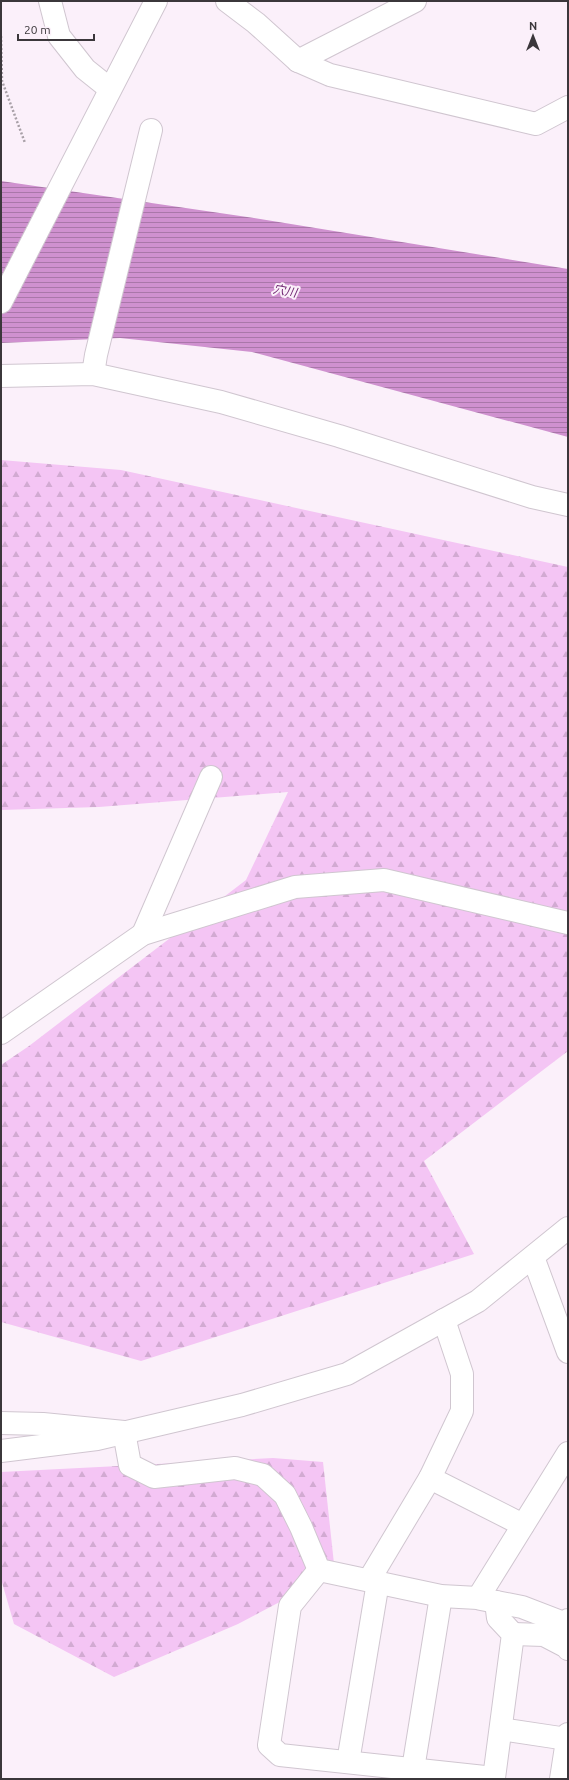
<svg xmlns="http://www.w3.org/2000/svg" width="569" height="1780" viewBox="0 0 569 1780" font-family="Ubuntu,'Noto Sans JP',sans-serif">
<defs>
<pattern id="forest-firs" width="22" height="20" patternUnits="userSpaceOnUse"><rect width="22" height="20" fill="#f4c5f4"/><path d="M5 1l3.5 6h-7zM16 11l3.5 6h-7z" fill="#d2aad2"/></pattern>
<pattern id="water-rules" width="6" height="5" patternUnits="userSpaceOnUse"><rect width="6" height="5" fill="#cf91cf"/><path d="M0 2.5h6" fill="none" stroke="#a977a9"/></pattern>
</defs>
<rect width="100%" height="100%" fill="#fbf0fa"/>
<g fill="url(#forest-firs)">
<polygon points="1,460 121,470 568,567 568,1051 424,1161 474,1254 141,1361 1,1322 1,1065 29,1046 246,880 288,792 99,807 1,810"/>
<polygon points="273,1458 323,1462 335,1573 238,1624 114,1677 14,1624 1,1579 1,1472"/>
</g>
<polygon fill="url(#water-rules)" points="1,181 254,218 568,269 568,437 252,352 120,338 1,343"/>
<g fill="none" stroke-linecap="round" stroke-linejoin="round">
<g stroke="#d0c6d0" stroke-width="24">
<g id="street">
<polyline points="50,1 59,36 85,69 110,89"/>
<polyline points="227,1 256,23 298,61 330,75 536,124 568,107"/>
<polyline points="298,61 415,1"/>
<polyline points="93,374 96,355 151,130"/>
<polyline points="1,376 93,374 221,402 339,436 532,497 568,505"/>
<polyline points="143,934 211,777"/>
<polyline points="1,1033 143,934 295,887 384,880 568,923"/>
<polyline points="533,1257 568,1352"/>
<polyline points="444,1320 462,1374 462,1411 430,1478 523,1525"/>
<polyline points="1,1423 43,1424 124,1432 130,1465 154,1477 235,1468 263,1475 285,1495 301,1527 319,1570 441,1596 478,1598 568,1453"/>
<polyline points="319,1570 290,1606 269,1745 280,1755 494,1778 494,1779"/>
<polyline points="369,1580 430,1478"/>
<polyline points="481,1599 522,1607 566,1624 568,1620"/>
<polyline points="513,1634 544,1635 567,1647 568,1649"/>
<polyline points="501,1729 567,1739"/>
<polyline points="348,1762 378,1582"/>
<polyline points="413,1769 441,1596"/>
<polyline points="494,1778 513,1634 498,1618 496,1602"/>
<polyline points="561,1779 568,1734"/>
</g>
</g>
<g stroke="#d0c6d0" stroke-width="24">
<g id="secondary">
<polyline points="1,302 156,1"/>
<polyline points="1,1451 97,1439 242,1405 347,1374 478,1301 568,1228"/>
</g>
</g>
<polyline stroke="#a8a0a7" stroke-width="2.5" stroke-dasharray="2 2" stroke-linecap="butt" points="1,36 2,81 25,143"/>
<use href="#street" stroke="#fff" stroke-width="22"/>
<use href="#secondary" stroke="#fff" stroke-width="22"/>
</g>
<g text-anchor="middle" stroke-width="4" stroke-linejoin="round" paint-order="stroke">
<g font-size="12" font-style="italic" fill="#6e2470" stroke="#fbf0fa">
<text transform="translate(285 291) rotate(10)" y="4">穴川</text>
</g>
</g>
<rect width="569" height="1780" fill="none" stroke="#3b373b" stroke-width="4"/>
<g transform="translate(533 36)" stroke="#fbf0fa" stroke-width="3" paint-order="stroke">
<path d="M0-3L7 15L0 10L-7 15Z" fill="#3b373b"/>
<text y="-6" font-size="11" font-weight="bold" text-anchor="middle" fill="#3b373b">N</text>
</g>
<path d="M18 34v6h76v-6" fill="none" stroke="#3b373b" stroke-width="2"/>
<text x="24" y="34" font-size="12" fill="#3b373b" stroke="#fbf0fa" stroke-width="3" paint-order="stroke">20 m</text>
</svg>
